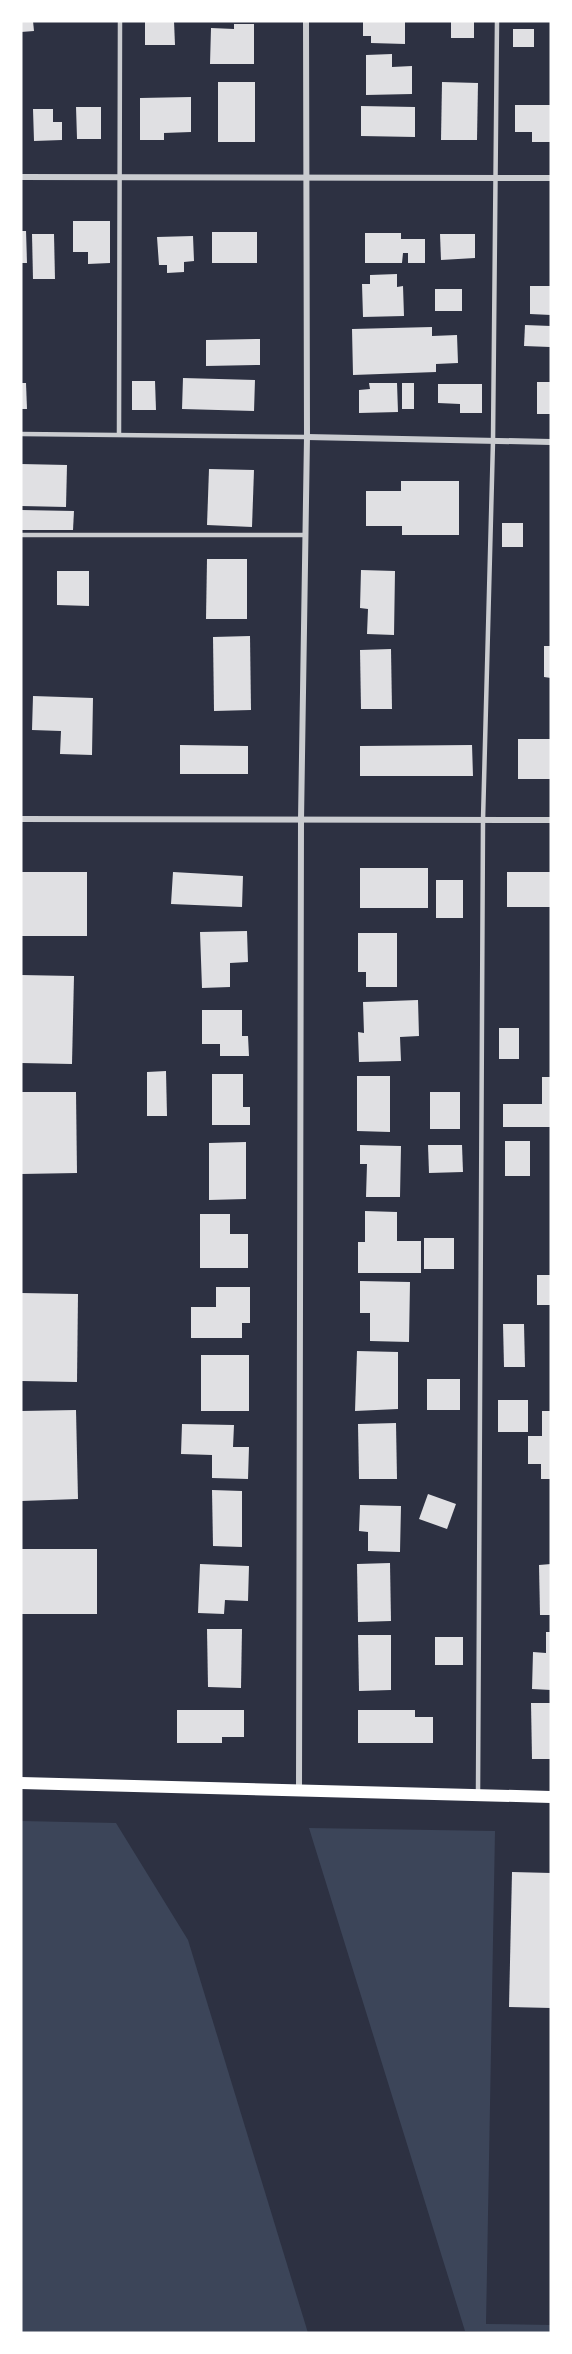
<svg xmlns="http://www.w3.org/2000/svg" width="572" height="2354" viewBox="0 0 572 2354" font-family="Signika,sans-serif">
<rect width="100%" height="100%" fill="#2d3142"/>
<g fill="#3c4559">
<polygon points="21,1821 116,1823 188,1940 308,2333 21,2333"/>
<polygon points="309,1828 495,1831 486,2324 551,2325 551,2333 465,2331"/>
</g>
<g fill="#e0e0e3">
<polygon points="21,21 33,21 34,31 21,32"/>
<polygon points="145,21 174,21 175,45 145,45"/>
<polygon points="363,21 405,21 405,44 371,43 371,36 363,36"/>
<rect x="451" y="21" width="23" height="17"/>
<polygon points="234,24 254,24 254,64 210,64 211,28 234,29"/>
<rect x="513" y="29" width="21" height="18"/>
<polygon points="392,54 392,67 412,66 412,94 366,95 366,55"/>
<rect x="218" y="82" width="37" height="60"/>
<polygon points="442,82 478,83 477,140 441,140"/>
<polygon points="191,97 191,132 164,133 164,140 140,140 140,98"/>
<polygon points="515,105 551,105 551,142 532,142 532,132 515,132"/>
<polygon points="361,106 415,107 415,137 361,136"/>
<polygon points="76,107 101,107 101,139 77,139"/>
<polygon points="33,109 53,109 53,122 62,122 62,140 34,141"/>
<polygon points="73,221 110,221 110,263 88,264 88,252 73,252"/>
<polygon points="21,231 26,231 27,263 21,263"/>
<rect x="212" y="232" width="45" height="31"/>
<polygon points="365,233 401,233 401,239 425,239 425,263 408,263 408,253 403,253 402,263 365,263"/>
<polygon points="32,234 54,234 55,279 33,279"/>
<polygon points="440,234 475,234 475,258 441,260"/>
<polygon points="193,236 194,261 184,262 184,272 167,273 167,265 159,265 157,237"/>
<polygon points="397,274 397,287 403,286 404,316 363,317 362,284 370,284 370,275"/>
<polygon points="530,286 551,286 551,315 530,314"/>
<rect x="435" y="289" width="27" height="22"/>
<polygon points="525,325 551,326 550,347 524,346"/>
<polygon points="432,327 432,336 457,335 458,363 436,364 436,372 353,375 352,329"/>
<polygon points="260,339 260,365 206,366 206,340"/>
<polygon points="183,378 255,380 254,411 182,409"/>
<polygon points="132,381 155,381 156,410 132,410"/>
<rect x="537" y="382" width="14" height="32"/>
<polygon points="21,383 26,383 27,409 21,409"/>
<polygon points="369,383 397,383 398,412 359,413 359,390 370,389"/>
<rect x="402" y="383" width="12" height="26"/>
<polygon points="438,384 482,384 482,413 460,413 460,404 438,403"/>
<polygon points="21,464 67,465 66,507 21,506"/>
<polygon points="209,469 254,470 252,527 207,525"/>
<polygon points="401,481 459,481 459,535 402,535 402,526 366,526 366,491 401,491"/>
<polygon points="21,510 74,511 73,530 21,530"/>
<rect x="502" y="523" width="21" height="24"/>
<polygon points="207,559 247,559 247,619 206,619"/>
<polygon points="361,570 395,571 394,635 367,634 368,609 360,608"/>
<polygon points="57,571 89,571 89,606 57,605"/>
<polygon points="250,636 251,710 214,711 213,637"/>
<polygon points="544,646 551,646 551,678 544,677"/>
<polygon points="391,649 392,709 361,709 360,650"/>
<polygon points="33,696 93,698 92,755 60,754 61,731 32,730"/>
<rect x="518" y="739" width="33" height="40"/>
<polygon points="180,745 248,746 248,774 180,774"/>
<polygon points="472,745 473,776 360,776 360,746"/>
<rect x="360" y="868" width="68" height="40"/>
<rect x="21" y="872" width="66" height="64"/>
<polygon points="173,872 243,876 242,907 171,904"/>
<rect x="507" y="872" width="44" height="35"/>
<rect x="436" y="880" width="27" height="38"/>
<polygon points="247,931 248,962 230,963 230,987 202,988 200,932"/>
<polygon points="358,933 397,933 397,987 366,987 366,972 358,972"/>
<polygon points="21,975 74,976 72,1064 21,1063"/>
<polygon points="418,1000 419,1036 400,1037 401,1061 359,1062 358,1032 364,1033 363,1002"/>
<polygon points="202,1010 242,1010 242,1036 248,1036 249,1056 220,1056 220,1044 202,1044"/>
<rect x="499" y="1028" width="20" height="31"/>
<polygon points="166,1071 167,1116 147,1116 147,1072"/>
<polygon points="212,1074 243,1074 243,1107 250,1107 250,1125 212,1125"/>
<polygon points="357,1076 390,1076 390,1132 357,1131"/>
<polygon points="542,1077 551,1077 551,1127 503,1127 503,1104 542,1104"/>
<polygon points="21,1092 76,1092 77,1173 21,1174"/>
<rect x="430" y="1092" width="30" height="37"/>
<rect x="505" y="1141" width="25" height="35"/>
<polygon points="246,1142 246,1199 209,1200 209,1143"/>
<polygon points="360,1145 401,1146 400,1197 366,1197 367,1164 360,1164"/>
<polygon points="428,1145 462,1145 463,1172 429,1173"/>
<polygon points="365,1211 397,1212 397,1241 421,1241 421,1273 358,1273 358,1242 365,1242"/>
<polygon points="200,1214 230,1214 230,1234 248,1234 248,1268 200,1268"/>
<rect x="424" y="1238" width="30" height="31"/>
<rect x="537" y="1275" width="14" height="30"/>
<polygon points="360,1281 410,1282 409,1342 370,1341 370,1313 360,1313"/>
<polygon points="216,1287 250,1287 250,1323 242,1323 242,1338 191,1338 191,1307 216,1307"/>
<polygon points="21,1293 78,1294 77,1382 21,1381"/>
<polygon points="503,1324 524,1324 525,1367 504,1367"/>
<polygon points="357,1351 398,1352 398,1409 355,1411"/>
<rect x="201" y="1355" width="48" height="56"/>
<rect x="427" y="1379" width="33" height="31"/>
<rect x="498" y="1400" width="30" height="32"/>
<polygon points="76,1410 78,1499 21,1501 21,1411"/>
<polygon points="542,1411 551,1411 551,1479 541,1479 541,1464 528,1464 528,1436 542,1436"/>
<polygon points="396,1423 397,1479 359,1479 358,1424"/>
<polygon points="182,1424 234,1425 233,1447 249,1447 248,1479 212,1478 212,1455 181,1454"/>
<polygon points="212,1490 242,1491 242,1547 213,1546"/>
<polygon points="428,1494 456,1504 447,1529 419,1519"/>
<polygon points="360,1505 401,1506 400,1552 368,1551 368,1532 359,1531"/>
<rect x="21" y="1549" width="76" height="65"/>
<polygon points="390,1563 391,1621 358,1622 357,1564"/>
<polygon points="200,1564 249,1566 248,1601 225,1600 224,1614 198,1613"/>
<polygon points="551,1564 551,1615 540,1615 539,1565"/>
<polygon points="207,1629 242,1629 241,1688 208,1687"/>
<polygon points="546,1632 551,1632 551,1690 532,1689 533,1652 546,1653"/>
<polygon points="358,1635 391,1635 391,1690 359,1691"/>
<rect x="435" y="1637" width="28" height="28"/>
<polygon points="531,1703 551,1703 551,1759 532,1759"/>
<polygon points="177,1710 244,1710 244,1737 222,1737 222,1743 177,1743"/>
<polygon points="358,1710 415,1710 415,1717 433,1717 433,1743 358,1743"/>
<polygon points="512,1872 551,1873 551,2008 509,2007"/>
</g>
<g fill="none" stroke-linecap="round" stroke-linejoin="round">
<g stroke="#caccd0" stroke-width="4.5">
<polyline points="21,434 307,437"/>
<polyline points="119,434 120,21"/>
<polyline points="21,535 304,535"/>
<polyline points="478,1794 483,820 493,441 497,21"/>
</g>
<g stroke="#caccd0" stroke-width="6">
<polyline points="21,177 551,178"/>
<polyline points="307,437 551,442"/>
<polyline points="21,819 551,820"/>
<polyline points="299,1790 301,820 307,437 306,21"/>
</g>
<polyline stroke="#fff" stroke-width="12" points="21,1783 551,1797"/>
</g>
<rect width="572" height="2354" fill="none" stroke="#ffffff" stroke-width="45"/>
</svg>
